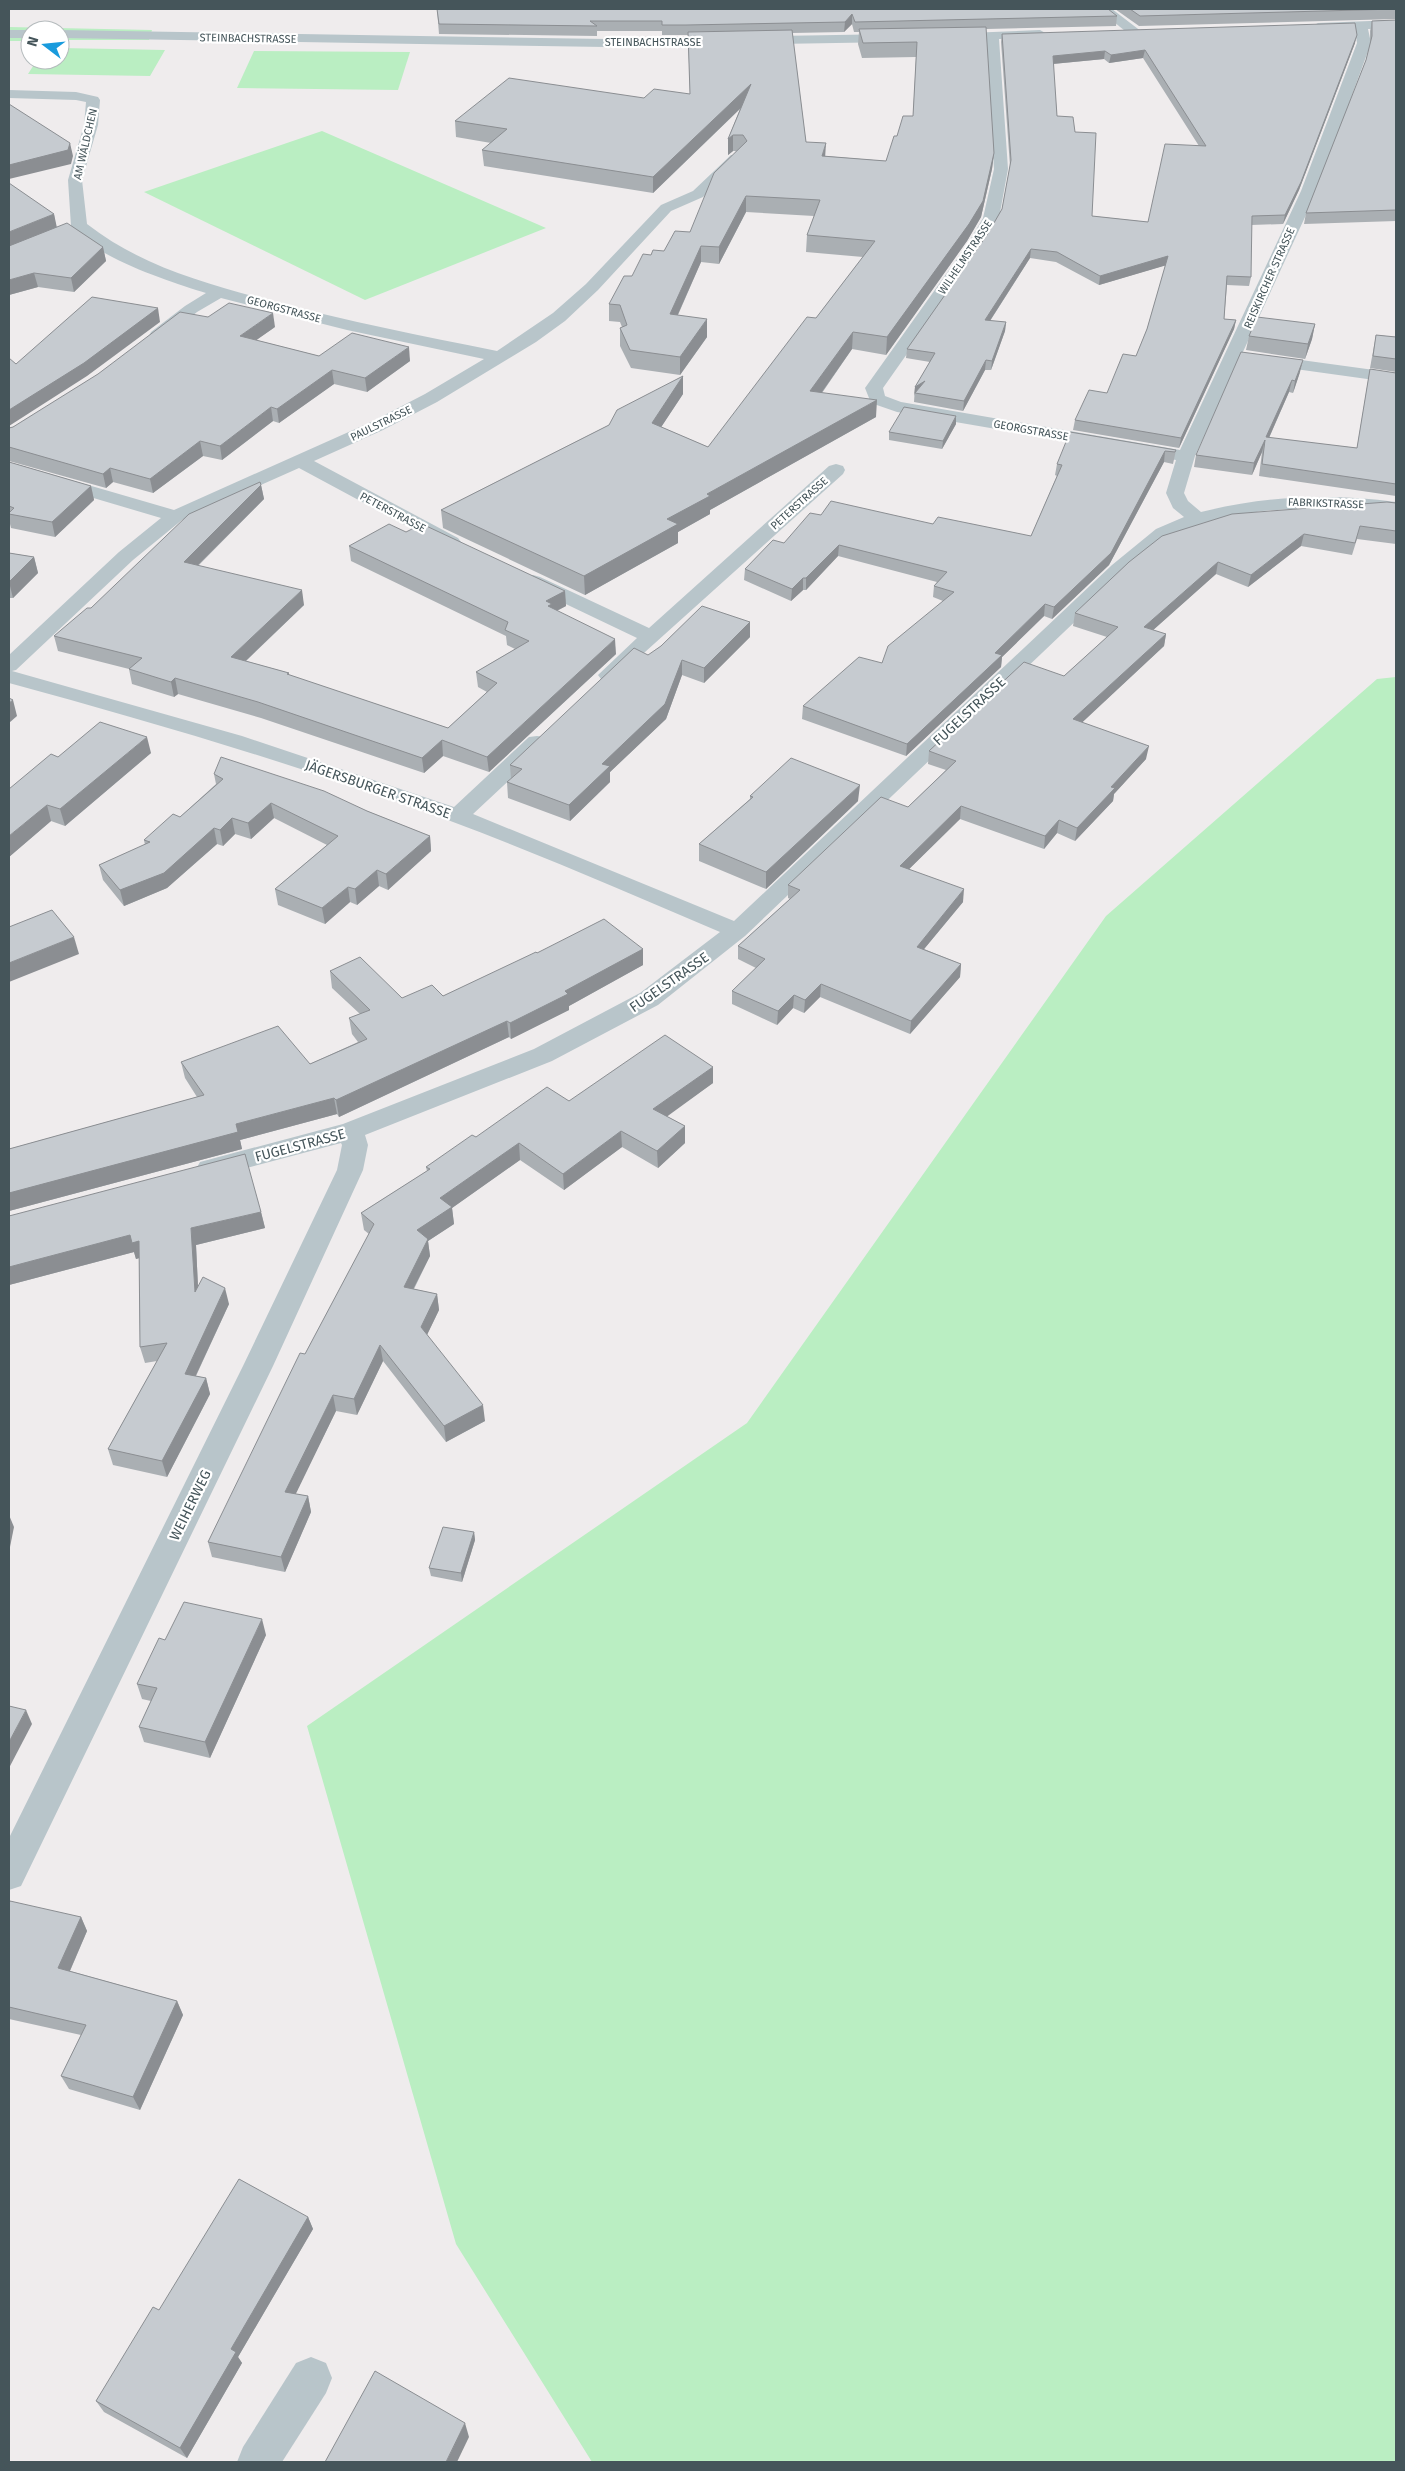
<svg xmlns="http://www.w3.org/2000/svg" width="1405" height="2471" viewBox="0 0 1405 2471" font-family="'Fira Sans',sans-serif">
<rect width="100%" height="100%" fill="#efeced"/>
<g fill="#baeec2">
<polygon points="9,27 152,30 149,40 60,40 60,30 30,30 30,41 9,41"/>
<polygon points="60,48 165,50 150,76 28,74 37,60 60,60"/>
<polygon points="254,51 410,52 398,90 237,88"/>
<polygon points="322,131 546,228 365,300 144,192"/>
<polygon points="1396,677 1396,2462 592,2462 456,2244 307,1726 747,1423 1106,916 1377,679"/>
</g>
<g fill="none" stroke-linecap="round" stroke-linejoin="round">
<g fill="#b8c5ca" fill-rule="evenodd">
<polygon points="1098,9 1112,9 1142,32 1135,36 1130,35"/>
<path d="M1396 20V28L1368 29 1371 43 1317 191 1195 456 1184 493 1188 501 1201 512C1266 496 1330 493 1396 502V514L1351 509 1306 508 1262 511 1219 519 1177 533 1126 573 745 936 658 1005 552 1061 365 1135 368 1145 363 1170 273 1366 21 1886 9 1890V1838L243 1366 337 1170 342 1145 341 1143 209 1178 200 1176 196 1169 200 1162 343 1124 534 1049 640 993 720 932C612 886 504 839 393 800 267 756 138 718 9 683V655L119 552 161 518 9 473V462L174 510 371 422 425 394 484 359 347 330 221 298 197 312 163 340H151L149 336 151 332 185 306 206 293C170 282 93 257 71 226L68 180 84 125 86 102 76 100 9 98V90L76 92 98 97 100 100 98 125 82 180 87 224C142 267 208 284 274 302 348 321 422 336 497 351L553 313 586 284 661 205 693 191 731 155H741L743 158 741 161 703 197 671 211 598 290 565 321 536 342 437 402 383 430 314 461 458 538 461 542 458 546H444L299 468 182 520 133 560 16 670 12 671 242 736 454 807 529 737 537 736 545 737 548 742 545 747 473 814 734 921 1112 565 1156 529 1184 517 1173 508 1166 493 1176 460 897 412 871 403 865 388 969 242 983 218 994 169 986 40 948 41 941 37 943 34 1040 30 1047 34 1040 38 999 39 1008 169 999 218 985 243 883 388 885 396 901 402 1180 450 1301 191 1357 43 1355 30 1318 31 1311 27 1318 23Z"/>
<rect x="9" y="30" width="21" height="8"/>
<polygon points="60,30 606,39 895,34 902,38 895,42 606,47 60,38"/>
<polygon points="1265,355 1396,373 1396,383 1259,364 1256,360 1259,356"/>
<polygon points="836,464 843,466 845,470 843,474 615,679 608,681 601,679 598,675 637,638 526,585 523,581 526,577 533,575 540,577 649,628 829,466"/>
<polygon points="311,2357 326,2363 332,2378 326,2393 282,2462 237,2462 243,2447 296,2363"/>
</g>
</g>
<g fill="#aaafb3" fill-rule="evenodd">
<path d="M437 9 1117 16 1116 26 986 29 994 153 992 169 981 217 967 241 886 355 852 349 822 393 876 417 710 510V514L678 532V543L585 595 443 528 441 510 609 425 683 376V394L661 427 708 447 816 318 863 257 806 252 807 235 814 216 746 212 719 264 701 262 678 315 707 337 680 375 631 368 620 346V328L622 327 620 322 609 321V304L651 255 664 251 690 232 736 151H733L728 155V139L740 109 653 193 484 166 482 150 491 143 456 137 455 121 644 98 690 94 688 35H662V31H597V36L439 34ZM852 24 854 32H859L858 44 862 58 916 57 913 116 897 136 886 161 825 156 806 142 792 33 844 32Z"/>
<polygon points="1115,9 1396,9 1396,19 1139,26"/>
<polygon points="1396,20 1396,221 1304,224 1306,213 1366,60 1370,44 1370,31 1372,21"/>
<path d="M1002 34 1355 43 1299 190 1283 224 1251 225V277L1249 286 1227 285 1224 319 1236 320 1234 329 1179 448 1073 430 1075 420 1107 393 1136 356 1147 329 1166 265 1099 285 1056 262 1030 258 990 321 1006 322 1005 331 991 370H985L963 411 914 402 915 387 930 362 906 358 907 349 987 235 1002 209 1010 166 1001 42ZM1143 58 1199 146 1148 222 1092 216 1075 132 1057 116 1053 64 1104 59 1109 63Z"/>
<polygon points="54,214 56,227 103,247 106,261 74,292 38,287 9,295"/>
<polygon points="1315,324 1312,339 1305,359 1246,350 1249,336"/>
<polygon points="275,327 256,340 319,356 410,361 367,392 334,384 279,423 273,421 222,460 203,456 153,493 113,482 106,488 9,461 9,428 13,427"/>
<polygon points="1376,335 1396,337 1396,372 1370,368"/>
<polygon points="1370,369 1396,373 1396,496 1259,476 1262,452 1252,475 1194,467 1196,455 1300,372 1293,393 1289,392 1269,438 1357,448 1368,381"/>
<polygon points="956,416 956,424 942,449 889,440 889,432"/>
<polygon points="1176,450 1173,464 1164,462 1109,565 1052,619 1044,616 1002,657 1001,667 906,756 802,719 803,706 882,663 943,601 933,597 934,586 937,582 838,556 806,590 803,590 791,601 744,580 745,569 784,543 821,515 933,524 1031,536 1057,476 1055,475 1057,464"/>
<polygon points="9,462 91,486 94,500 55,537 11,528 9,520"/>
<polygon points="261,485 264,499 198,566 304,605 246,661 289,673 289,675 448,728 487,692 478,687 476,672 515,649 507,645 506,636 351,561 349,546 406,532 565,591 566,606 557,611 616,654 489,772 443,756 424,773 261,718 178,694 174,697 132,684 129,669 58,651 54,636"/>
<polygon points="1396,503 1396,544 1357,539 1352,555 1301,546 1248,587 1216,574 1153,630 1166,634 1164,646 1082,722 1146,759 1114,794 1113,801 1075,841 1057,833 1044,849 960,819 909,869 963,902 924,949 961,964 960,977 910,1034 820,997 804,1013 793,1008 777,1025 732,1004 732,991 756,968 738,959 738,946 790,899 788,898 788,885 908,807 946,770 928,764 929,751 1064,676 1107,637 1073,626 1075,613 1129,562"/>
<polygon points="9,553 34,557 38,573 13,598 9,598"/>
<polygon points="750,622 750,637 704,683 682,675 666,719 610,772 610,782 570,821 508,798 507,782 511,779 510,765 648,655"/>
<polygon points="151,753 65,826 51,821 9,857 58,757"/>
<polygon points="214,774 367,811 430,836 431,851 388,890 379,886 357,905 350,902 325,924 278,905 275,889 327,845 274,818 251,839 235,834 223,846 217,844 167,888 124,906 103,880 99,865 145,845 144,840 180,817 216,784"/>
<polygon points="750,796 858,801 766,889 699,861 699,844 750,799"/>
<polygon points="643,949 643,965 569,1006 569,1010 511,1039 509,1037 339,1117 337,1114 240,1140 242,1149 9,1211 9,1149 197,1097 185,1078 181,1062 310,1064 358,1042 352,1034 349,1018 360,1014 332,988 330,971 402,998 443,996 537,953"/>
<polygon points="713,1067 713,1083 666,1116 685,1126 685,1143 658,1168 622,1147 564,1190 520,1160 452,1208 454,1224 428,1241 430,1256 414,1289 437,1294 439,1310 427,1335 485,1421 446,1442 383,1361 357,1415 336,1411 295,1494 308,1496 311,1512 285,1572 212,1557 208,1542 305,1354 369,1234 364,1230 361,1213 427,1171 426,1167 476,1137 569,1101"/>
<polygon points="261,1212 265,1228 196,1245 198,1287 229,1304 196,1376 206,1378 210,1394 167,1477 113,1465 108,1449 157,1361 145,1363 140,1347 139,1258 136,1259 134,1252 9,1285 9,1216"/>
<polygon points="474,1532 475,1540 462,1582 431,1576 429,1568"/>
<polygon points="266,1635 210,1758 144,1742 139,1727 151,1701 142,1699 137,1684 165,1640"/>
<polygon points="9,1904 81,1917 87,1931 70,1971 177,2001 183,2015 140,2110 69,2089 61,2076 81,2035 9,2019"/>
<polygon points="308,2217 313,2229 238,2357 242,2363 187,2458 104,2412 96,2401 159,2310"/>
</g>
<g fill="#8b8e92">
<polygon points="852,14 852,24 844,32 845,22"/>
<polygon points="1357,35 1355,43 1299,190 1283,224 1285,215"/>
<polygon points="1145,50 1143,58 1109,63 1111,55"/>
<polygon points="1105,51 1104,59 1052,64 1053,56"/>
<polygon points="751,84 750,99 653,193 653,177"/>
<polygon points="733,135 733,151 728,155 728,139"/>
<polygon points="70,143 73,156 71,164 9,179 9,165"/>
<polygon points="826,143 825,159 822,156"/>
<polygon points="994,153 992,169 981,217 967,241 886,355 887,337"/>
<polygon points="746,196 746,212 719,264 719,247"/>
<polygon points="54,214 57,228 9,247 9,232"/>
<polygon points="701,246 701,262 670,332 670,314"/>
<polygon points="103,247 106,261 74,292 71,278"/>
<polygon points="1031,249 1030,258 984,330 985,320"/>
<polygon points="1168,256 1167,265 1099,285 1100,276"/>
<polygon points="34,273 38,287 9,295 9,280"/>
<polygon points="158,308 160,322 87,376 9,426 9,410"/>
<polygon points="273,313 275,327 242,350 240,336"/>
<polygon points="707,319 707,337 680,375 680,357"/>
<polygon points="1236,320 1234,329 1179,448 1181,438"/>
<polygon points="1006,322 1005,331 991,370 992,361"/>
<polygon points="1315,324 1312,339 1305,359 1308,344"/>
<polygon points="853,332 852,349 810,409 810,391"/>
<polygon points="409,347 410,361 367,392 365,378"/>
<polygon points="986,360 985,370 963,411 964,401"/>
<polygon points="1303,360 1300,372 1293,393 1295,381"/>
<polygon points="332,370 334,384 279,423 277,409"/>
<polygon points="683,376 683,394 652,441 652,423"/>
<polygon points="1292,380 1289,392 1264,449 1266,437"/>
<polygon points="925,381 915,393 914,396 915,387"/>
<polygon points="877,400 876,417 710,510 710,514 678,532 678,543 585,595 584,576 667,519 707,494"/>
<polygon points="271,407 273,421 222,460 220,446"/>
<polygon points="956,416 956,424 942,449 943,441"/>
<polygon points="1265,440 1262,452 1252,475 1254,463"/>
<polygon points="200,441 203,456 153,493 150,479"/>
<polygon points="1165,451 1164,462 1109,565 1052,619 1054,607"/>
<polygon points="110,468 113,482 106,488 103,474"/>
<polygon points="261,485 264,499 186,577 184,562"/>
<polygon points="91,486 94,500 55,537 52,522"/>
<polygon points="1304,534 1301,546 1248,587 1251,575"/>
<polygon points="839,545 838,556 806,590 806,578"/>
<polygon points="34,557 38,573 13,598 9,582"/>
<polygon points="1218,562 1216,574 1142,640 1144,627"/>
<polygon points="803,578 803,590 791,601 792,589"/>
<polygon points="302,590 304,605 234,672 231,657"/>
<polygon points="565,591 566,606 552,613 546,601"/>
<polygon points="1045,604 1044,616 1002,657 1001,667 906,756 907,744 995,653"/>
<polygon points="750,622 750,637 704,683 704,668"/>
<polygon points="1166,634 1164,646 1072,732 1073,719"/>
<polygon points="615,639 616,654 489,772 487,757"/>
<polygon points="682,660 682,675 666,719 610,772 610,782 570,821 569,805 602,764"/>
<polygon points="175,678 178,694 174,697 171,682"/>
<polygon points="13,700 17,716 9,723 9,703"/>
<polygon points="147,737 151,753 65,826 60,809"/>
<polygon points="442,740 443,756 424,773 422,758"/>
<polygon points="1149,746 1146,759 1114,794 1113,801 1075,841 1077,828 1111,787"/>
<polygon points="860,785 858,801 766,889 766,872"/>
<polygon points="271,803 274,818 251,839 248,823"/>
<polygon points="47,805 51,821 9,857 9,836"/>
<polygon points="961,806 960,819 899,879 900,866"/>
<polygon points="232,818 235,834 223,846 220,830"/>
<polygon points="1059,820 1057,833 1044,849 1045,836"/>
<polygon points="214,828 217,844 167,888 124,906 120,890"/>
<polygon points="430,836 431,851 388,890 386,874"/>
<polygon points="377,870 379,886 357,905 355,889"/>
<polygon points="348,887 350,902 325,924 322,908"/>
<polygon points="964,889 963,902 915,960 917,947"/>
<polygon points="74,937 79,954 9,982 9,963"/>
<polygon points="643,949 643,965 569,1006 569,1010 511,1039 510,1023 565,991"/>
<polygon points="961,964 960,977 910,1034 911,1021"/>
<polygon points="821,984 820,997 804,1013 805,1000"/>
<polygon points="794,995 793,1008 777,1025 778,1011"/>
<polygon points="507,1021 509,1037 339,1117 336,1100"/>
<polygon points="713,1067 713,1083 654,1126 653,1109"/>
<polygon points="334,1098 337,1114 240,1140 242,1149 9,1211 9,1193 236,1124"/>
<polygon points="685,1126 685,1143 658,1168 657,1151"/>
<polygon points="621,1131 622,1147 564,1190 563,1174"/>
<polygon points="519,1143 520,1160 452,1208 454,1224 428,1241 430,1256 406,1303 404,1287 417,1230 440,1198"/>
<polygon points="261,1212 265,1228 196,1245 199,1308 195,1292 191,1228"/>
<polygon points="130,1235 139,1241 143,1257 136,1259 134,1252 9,1285 9,1267"/>
<polygon points="225,1288 229,1304 189,1390 185,1374"/>
<polygon points="437,1294 439,1310 423,1343 421,1327"/>
<polygon points="380,1345 383,1361 357,1415 354,1399"/>
<polygon points="206,1378 210,1394 167,1477 162,1461"/>
<polygon points="333,1395 336,1411 289,1508 285,1492"/>
<polygon points="483,1405 485,1421 446,1442 444,1426"/>
<polygon points="308,1496 311,1512 285,1572 281,1557"/>
<polygon points="9,1515 14,1527 9,1552"/>
<polygon points="474,1532 475,1540 462,1582 461,1573"/>
<polygon points="262,1619 266,1635 210,1758 205,1742"/>
<polygon points="26,1710 32,1724 9,1768 9,1742"/>
<polygon points="81,1917 87,1931 65,1982 58,1968"/>
<polygon points="177,2001 183,2015 140,2110 133,2097"/>
<polygon points="308,2217 313,2229 238,2357 242,2363 187,2458 180,2448 231,2349"/>
<polygon points="465,2423 469,2437 457,2462 446,2462"/>
</g>
<g fill="#c6cbd0" stroke="#8b8e92" fill-rule="evenodd">
<polygon points="437,9 1108,9 1117,16 855,22 852,14 845,22 686,25 662,25 662,21 590,21 597,26 439,24"/>
<polygon points="1130,9 1396,9 1140,16"/>
<polygon points="1396,20 1396,210 1306,213 1366,60 1372,36 1372,21"/>
<path d="M1355 23 1357 35 1301 182 1285 215 1252 216 1251 277 1227 276 1224 319 1236 320 1181 438 1075 420 1089 390 1107 393 1123 354 1136 356 1147 329 1168 256 1100 276 1057 252 1031 249 985 320 1006 322 992 361 986 360 964 401 915 393 925 381 915 387 935 353 907 349 987 235 1002 209 1011 160 1002 34ZM1145 50 1206 146 1165 144 1148 222 1092 216 1096 133 1075 132 1073 117 1057 116 1053 56 1105 51 1111 55Z"/>
<polygon points="986,27 994,153 983,201 969,224 887,337 853,332 810,391 877,400 707,494 710,496 667,519 678,524 584,576 441,510 609,425 617,410 683,376 652,423 708,447 807,317 816,318 875,241 807,235 820,200 746,196 719,247 701,246 670,314 707,319 680,357 630,350 620,328 627,325 620,305 609,304 624,276 632,276 643,254 651,255 653,250 664,251 675,231 690,232 714,173 747,141 743,135 733,135 728,139 751,84 653,177 482,150 507,129 455,121 509,78 644,98 654,89 690,94 688,32 792,30 806,142 826,143 822,156 886,161 894,136 897,136 903,116 913,116 917,42 863,43 859,29"/>
<polygon points="9,104 70,143 68,150 9,165"/>
<polygon points="9,183 54,214 9,232"/>
<polygon points="67,223 103,247 71,278 34,273 9,280 9,246"/>
<polygon points="92,297 158,308 84,363 9,410 9,358 16,364"/>
<polygon points="229,303 273,313 240,336 319,356 352,333 409,347 365,378 332,370 277,409 271,407 220,446 200,441 150,479 110,468 103,474 9,447 9,428 13,427 98,374 180,312 208,317"/>
<polygon points="1257,317 1315,324 1308,344 1249,336"/>
<polygon points="1376,335 1396,337 1396,359 1373,356"/>
<polygon points="1241,352 1303,360 1295,381 1292,380 1266,437 1357,448 1370,369 1396,373 1396,484 1262,464 1265,440 1254,463 1196,455"/>
<polygon points="904,407 956,416 943,441 889,432"/>
<polygon points="1070,432 1176,450 1175,452 1165,451 1111,553 1054,607 1045,604 995,653 1002,655 907,744 803,706 859,657 882,663 888,646 954,592 934,586 947,572 839,545 806,578 803,578 792,589 745,569 773,540 784,543 810,513 821,515 831,501 933,524 938,517 1031,536 1062,465 1057,464"/>
<polygon points="9,462 91,486 52,522 9,514 9,513 14,508 9,506"/>
<polygon points="260,482 261,485 184,562 302,590 231,657 289,673 287,674 448,728 497,683 476,672 529,641 505,630 508,622 349,546 389,524 406,532 422,524 565,591 546,601 552,604 548,606 615,639 487,757 442,740 422,758 258,702 175,678 171,682 129,669 142,658 54,636 87,608 91,608 189,514"/>
<polygon points="1387,502 1396,503 1396,531 1360,526 1355,543 1304,534 1251,575 1218,562 1144,627 1166,634 1073,719 1149,746 1111,787 1115,788 1077,828 1059,820 1045,836 961,806 900,866 964,889 917,947 961,964 911,1021 821,984 805,1000 794,995 778,1011 732,991 765,959 738,946 800,890 788,885 881,797 908,807 956,761 929,751 1024,662 1064,676 1118,627 1075,613 1129,562 1162,536 1232,514"/>
<polygon points="9,553 34,557 9,582"/>
<polygon points="702,606 750,622 704,668 682,660 665,704 602,764 610,766 569,805 507,782 522,769 510,765 634,648 648,655 661,646"/>
<polygon points="9,698 13,700 9,703"/>
<polygon points="100,722 147,737 60,809 47,805 9,836 9,789 51,754 58,757"/>
<polygon points="221,757 324,791 367,811 430,836 386,874 377,870 355,889 348,887 322,908 275,889 338,836 271,803 248,823 232,818 220,830 214,828 164,873 120,890 99,865 150,842 144,840 173,814 180,817 223,779 214,774"/>
<polygon points="791,758 860,785 766,872 699,844 753,797 750,796"/>
<polygon points="52,910 74,937 9,963 9,927"/>
<polygon points="604,919 643,949 565,991 568,994 510,1023 507,1021 336,1100 334,1098 236,1124 238,1132 9,1193 9,1149 204,1095 181,1062 278,1026 310,1064 367,1039 349,1018 370,1010 330,971 360,957 402,998 432,985 443,996 536,952 537,953"/>
<polygon points="665,1035 713,1067 653,1109 685,1126 657,1151 621,1131 563,1174 519,1143 440,1198 452,1207 417,1230 428,1239 404,1287 437,1294 421,1327 483,1405 444,1426 380,1345 354,1399 333,1395 285,1492 308,1496 281,1557 208,1542 300,1353 305,1354 374,1224 361,1213 430,1169 426,1167 472,1135 476,1137 547,1087 569,1101"/>
<polygon points="245,1154 261,1212 191,1228 195,1292 203,1277 225,1288 185,1374 206,1378 162,1461 108,1449 167,1343 140,1347 139,1241 132,1243 130,1235 9,1267 9,1216"/>
<polygon points="443,1527 474,1532 461,1573 429,1568"/>
<polygon points="184,1602 262,1619 205,1742 139,1727 157,1688 137,1684 159,1638 165,1640"/>
<polygon points="9,1706 26,1710 9,1742"/>
<polygon points="10,1901 81,1917 58,1968 177,2001 133,2097 61,2076 86,2025 9,2007 9,1904"/>
<polygon points="239,2179 308,2217 231,2349 236,2352 180,2448 96,2401 153,2307 159,2310"/>
<polygon points="375,2371 465,2423 446,2462 325,2462"/>
</g>
<g text-anchor="middle" stroke-width="4.5" stroke-linejoin="round" paint-order="stroke">
<g font-size="11" fill="#45555a" stroke="#fff">
<text transform="translate(248 38) rotate(1)" y="4">STEINBACHSTRASSE</text>
<text x="653" y="46">STEINBACHSTRASSE</text>
<text transform="translate(85 144) rotate(-77)" y="4">AM WÄLDCHEN</text>
<text transform="translate(965 257) rotate(-56)" y="4">WILHELMSTRASSE</text>
<text transform="translate(1269 278) rotate(-66)" y="4">REISKIRCHER STRASSE</text>
<text transform="translate(284 309) rotate(15)" y="4">GEORGSTRASSE</text>
<text transform="translate(381 423) rotate(-26)" y="4">PAULSTRASSE</text>
<text transform="translate(1031 430) rotate(10)" y="4">GEORGSTRASSE</text>
<text transform="translate(799 503) rotate(-42)" y="4">PETERSTRASSE</text>
<text transform="translate(1326 503) rotate(2)" y="4">FABRIKSTRASSE</text>
<text transform="translate(393 512) rotate(28)" y="4">PETERSTRASSE</text>
</g>
<g font-size="14" fill="#45555a" stroke="#fff">
<text transform="translate(969 711) rotate(-43)" y="5">FUGELSTRASSE</text>
<text transform="translate(378 789) rotate(19)" y="5">JÄGERSBURGER STRASSE</text>
<text transform="translate(669 982) rotate(-35)" y="5">FUGELSTRASSE</text>
<text transform="translate(300 1145) rotate(-15)" y="5">FUGELSTRASSE</text>
<text transform="translate(190 1505) rotate(-64)" y="5">WEIHERWEG</text>
</g>
</g>
<rect width="1405" height="2471" fill="none" stroke="#45555a" stroke-width="20"/>
<g transform="translate(45 45) rotate(286)"><circle r="24" fill="#ffffff" stroke="#b5bbbd"/>
<path d="M0-4L9 19L0 12L-9 19Z" fill="#199bdd"/>
<text y="-8" font-size="14" font-weight="bold" text-anchor="middle" fill="#45555a">N</text>
</g>
</svg>
